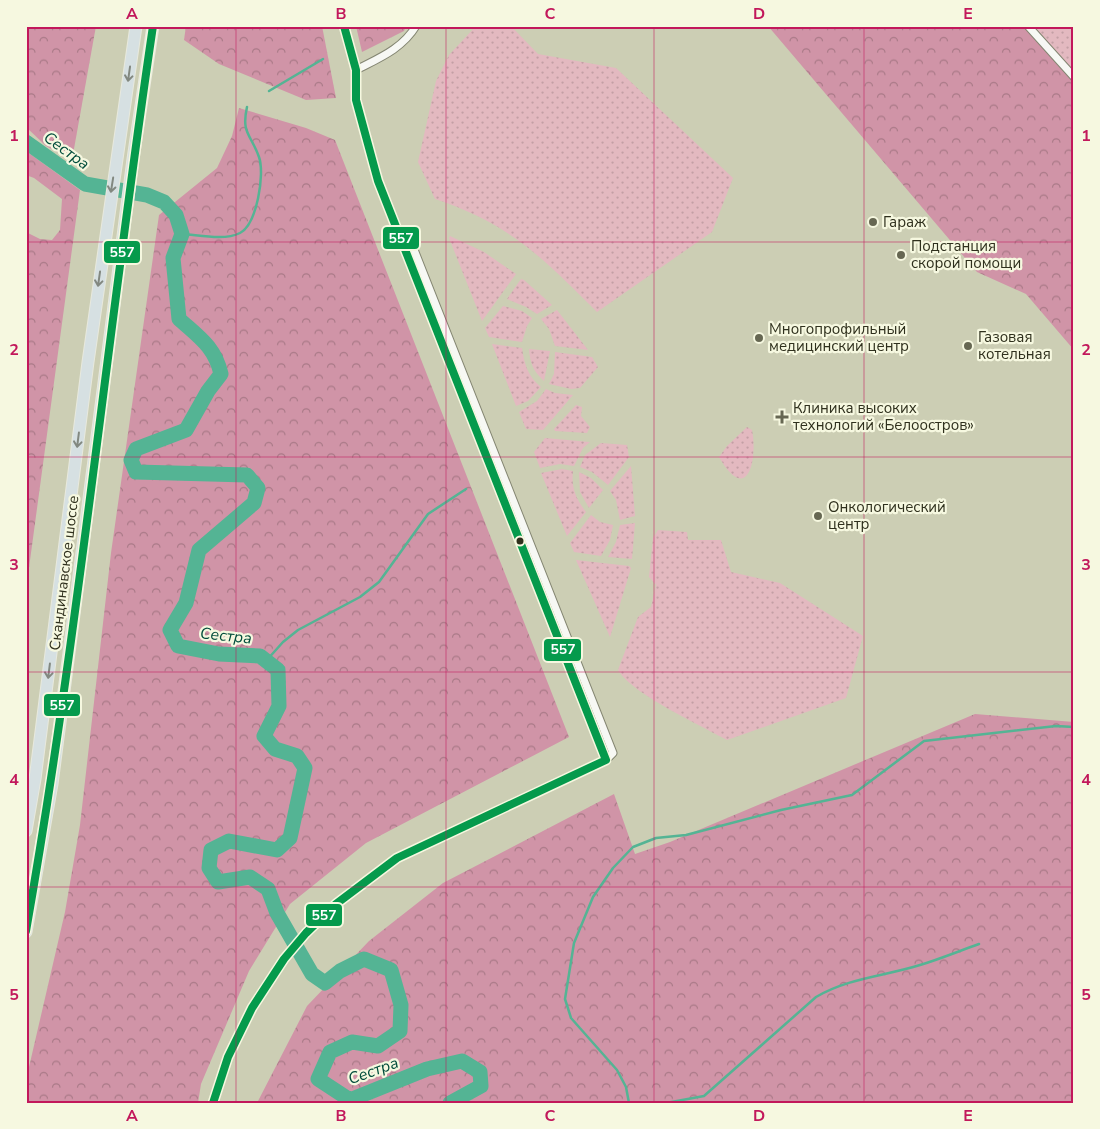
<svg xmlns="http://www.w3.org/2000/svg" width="1100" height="1129" viewBox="0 0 1100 1129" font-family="'Nunito Sans',sans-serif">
<defs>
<pattern id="green-dots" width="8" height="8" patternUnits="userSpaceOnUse" patternTransform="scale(1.25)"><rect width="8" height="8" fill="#e3b9c0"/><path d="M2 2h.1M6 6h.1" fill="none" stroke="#c39fa5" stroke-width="1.8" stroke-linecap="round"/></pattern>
<pattern id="forest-crowns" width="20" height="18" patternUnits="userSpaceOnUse" patternTransform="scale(1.25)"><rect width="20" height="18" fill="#d094a7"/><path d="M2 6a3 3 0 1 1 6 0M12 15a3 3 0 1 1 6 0" fill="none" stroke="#a97987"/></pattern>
</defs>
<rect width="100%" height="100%" fill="#ccceb4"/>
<g fill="url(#green-dots)">
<path d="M476 26H511L538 54 616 68 733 178 712 232 597 312C544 259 509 223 435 199L418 162 436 81 449 55Z"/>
<polygon points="1028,26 1074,26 1074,77"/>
<polygon points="450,236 484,252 516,274 482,321 449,238"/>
<polygon points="521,279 524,280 552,305 537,314 526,307 507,299"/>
<polygon points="503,306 522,311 532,318 527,326 522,342 489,337 485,328"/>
<polygon points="557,310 588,350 555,346 549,329 541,319"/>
<path d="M492 344 522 348C524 363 528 377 541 387L528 401 516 406Z"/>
<path d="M529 349 550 351 544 381C533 371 530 363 529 349Z"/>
<polygon points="555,352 592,357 598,367 580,388 571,389 549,384 554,374"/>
<polygon points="546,389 555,393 573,395 543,430 526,429 519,412 537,401"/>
<polygon points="576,405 582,407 581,416 590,427 587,433 555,431 554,429"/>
<path d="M747 427 752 430C758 460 747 506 719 457L727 446Z"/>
<polygon points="545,438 590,442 583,448 574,466 560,464 540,468 534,452"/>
<polygon points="601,443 627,445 629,457 608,485 592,472 580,467 585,455"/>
<polygon points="631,466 635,516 620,520 616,500 610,491"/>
<path d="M562 469 573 471C571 488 576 499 586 512L567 536 541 473Z"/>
<polygon points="579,472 591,478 603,490 589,508 580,492"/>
<polygon points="591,515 600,522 613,525 610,540 601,556 574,552 570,543"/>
<polygon points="635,523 632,559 608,557 616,542 620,525"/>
<path d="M658 530 687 532 688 540H721L731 572 780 583 863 636 846 698 727 740C700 725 632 694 618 670L638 617 651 607 656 585 649 577 653 538Z"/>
<polygon points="576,560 629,566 631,568 610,637"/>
</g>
<g fill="url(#forest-crowns)">
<polygon points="26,26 96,26 72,160 46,146 26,127"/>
<polygon points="186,26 322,26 336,98 306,100 219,64 184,40"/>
<polygon points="356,26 406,26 404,31 362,52"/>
<polygon points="768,26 1028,26 1074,77 1074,350 1026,294 977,272"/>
<polygon points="239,108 306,128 335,140 569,737 366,843 290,904 249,971 201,1084 198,1103 26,1103 26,1080 65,912 80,825 111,553 159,215 217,168 232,136"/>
<polygon points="26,151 80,190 26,590 26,232 40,239 52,240 60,230 62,199 34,178 26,175"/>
<polygon points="975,714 1074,722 1074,1103 257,1103 307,1006 369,941 443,883 614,794 635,854 670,842"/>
</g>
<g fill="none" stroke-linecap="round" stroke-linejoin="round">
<g stroke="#54b494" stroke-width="2.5">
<polyline points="269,91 323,59"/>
<path d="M182 234C199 235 224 241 240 233 257 224 265 174 259 157 251 134 241 134 247 107"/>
<polyline points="266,661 283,642 298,630 360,597 379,582 428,514 466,489"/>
<polyline points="629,1103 626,1087 617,1070 571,1018 565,999 574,943 593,897 613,868 633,847 656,838 686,835 781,810 852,795 924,741 1056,726 1074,727"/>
<path d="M666 1103 704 1096 816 997C848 978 885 976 920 965 940 959 959 951 979 944"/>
</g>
<path stroke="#54b494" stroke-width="15" d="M26 142 85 184 147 195 164 202 176 215 182 234 173 258 179 319C199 337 215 347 221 374L208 391 186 430 136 449 131 460 136 472 247 475 258 488 254 503 199 550 186 603 170 630 178 646 219 654 260 656 278 670 279 706 264 736 275 749 297 756 305 768 290 838 277 850 229 841 211 850 209 868 218 882 250 877 268 889 277 913 312 974 325 983 340 971 364 959 391 970 401 1005 400 1031 378 1046 352 1042 330 1052 318 1079 350 1100 427 1069 462 1061 480 1072 481 1086 450 1103"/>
<g stroke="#848672" stroke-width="9">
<g id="minor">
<polyline points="344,26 356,70 356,100 378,181 606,760"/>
<polyline points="1028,26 1074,77"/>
<path d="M356 70C379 58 402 49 416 26"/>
<polyline points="213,1103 228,1057 252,1008 284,959 306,933 336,904 397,858 606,760 613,753 413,247 401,241"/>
</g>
</g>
<g stroke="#e8e9dd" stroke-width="13">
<g id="trunk">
<polyline points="26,831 35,779 88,362 136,26"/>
<polyline points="26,932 52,784 133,159 153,26"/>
</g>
</g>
<use href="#minor" stroke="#f7f8f4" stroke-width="7"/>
<use href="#trunk" stroke="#d6e0e2" stroke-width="11"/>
<g stroke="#f6f8e0" stroke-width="11">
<g id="bus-1">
<path d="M26 931C79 631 108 327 153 26"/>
<polyline points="213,1103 228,1057 252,1008 284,959 306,933 336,904 397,858 606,760 378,181 356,100 356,70 344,26"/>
</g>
</g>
<use href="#bus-1" stroke="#059a4c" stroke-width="8"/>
</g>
<defs><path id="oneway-shaft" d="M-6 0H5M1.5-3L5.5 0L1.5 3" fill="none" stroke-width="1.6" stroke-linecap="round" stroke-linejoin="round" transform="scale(1.25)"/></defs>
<g stroke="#828880">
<use href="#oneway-shaft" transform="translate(129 74) rotate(98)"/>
<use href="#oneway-shaft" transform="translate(112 185) rotate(99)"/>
<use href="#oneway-shaft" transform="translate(99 279) rotate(98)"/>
<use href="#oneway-shaft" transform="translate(78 440) rotate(97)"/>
<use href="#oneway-shaft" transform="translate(49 671) rotate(97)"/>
</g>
<path fill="none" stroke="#c2185b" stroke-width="1" stroke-opacity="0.55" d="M236 26V1103M446 26V1103M654 26V1103M864 26V1103M26 242H1074M26 457H1074M26 672H1074M26 887H1074"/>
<g fill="#666752" stroke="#f6f8e0" stroke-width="2">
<circle cx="873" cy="222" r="5"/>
<circle cx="901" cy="255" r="5"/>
<circle cx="759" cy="338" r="5"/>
<circle cx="968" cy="346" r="5"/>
<path d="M779.5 409.5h5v5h5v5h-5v5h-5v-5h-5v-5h5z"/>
<circle cx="818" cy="516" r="5"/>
</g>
<circle fill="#2f301d" stroke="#f6f8e0" stroke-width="2" cx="520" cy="541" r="4.5"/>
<g text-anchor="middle" stroke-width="4.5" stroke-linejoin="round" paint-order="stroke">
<g font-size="15" fill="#2f301d" stroke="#f6f8e0" text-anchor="start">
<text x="883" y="227">Гараж</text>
<text x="911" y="251">Подстанция<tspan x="911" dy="17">скорой помощи</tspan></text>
<text x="769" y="334">Многопрофильный<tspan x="769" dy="17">медицинский центр</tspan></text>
<text x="978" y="342">Газовая<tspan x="978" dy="17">котельная</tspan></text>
<text x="793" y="413">Клиника высоких<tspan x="793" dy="17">технологий «Белоостров»</tspan></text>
<text x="828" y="512">Онкологический<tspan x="828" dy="17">центр</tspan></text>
</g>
<g font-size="15" fill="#2f301d" stroke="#f6f8e0">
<text transform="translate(64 573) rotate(-83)" y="5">Скандинавское шоссе</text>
</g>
<g font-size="16" font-style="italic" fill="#004c3b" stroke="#f6f8e0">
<text transform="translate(67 150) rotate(36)" y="6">Сестра</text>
<text transform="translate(226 635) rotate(6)" y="6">Сестра</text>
<text transform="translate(373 1070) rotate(-20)" y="6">Сестра</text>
</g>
</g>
<g stroke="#f6f8e0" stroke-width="2">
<rect x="382" y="226" width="38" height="24" rx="5" fill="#059a4c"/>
<rect x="103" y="240" width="38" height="24" rx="5" fill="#059a4c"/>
<rect x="543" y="638" width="39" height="24" rx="5" fill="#059a4c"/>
<rect x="43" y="693" width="38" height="24" rx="5" fill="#059a4c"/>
<rect x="305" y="903" width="38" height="24" rx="5" fill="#059a4c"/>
</g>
<g font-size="14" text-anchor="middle" font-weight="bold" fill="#fff">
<text x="401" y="243">557</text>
<text x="122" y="257">557</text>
<text x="563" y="654">557</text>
<text x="62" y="710">557</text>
<text x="324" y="920">557</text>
</g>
<rect width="1100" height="1129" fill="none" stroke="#f6f8e0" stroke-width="55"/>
<rect x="28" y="28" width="1044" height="1074" fill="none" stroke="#c2185b" stroke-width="2"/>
<g font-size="16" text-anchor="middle" font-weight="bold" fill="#c2185b">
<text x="132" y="19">A</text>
<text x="341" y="19">B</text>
<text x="550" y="19">C</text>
<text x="759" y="19">D</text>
<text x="968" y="19">E</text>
<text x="14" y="141">1</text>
<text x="1086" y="141">1</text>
<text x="14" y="355">2</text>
<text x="1086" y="355">2</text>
<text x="14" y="570">3</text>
<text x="1086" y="570">3</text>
<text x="14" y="785">4</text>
<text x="1086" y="785">4</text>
<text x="14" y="1000">5</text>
<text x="1086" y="1000">5</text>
<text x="132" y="1121">A</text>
<text x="341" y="1121">B</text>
<text x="550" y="1121">C</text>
<text x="759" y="1121">D</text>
<text x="968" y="1121">E</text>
</g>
</svg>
